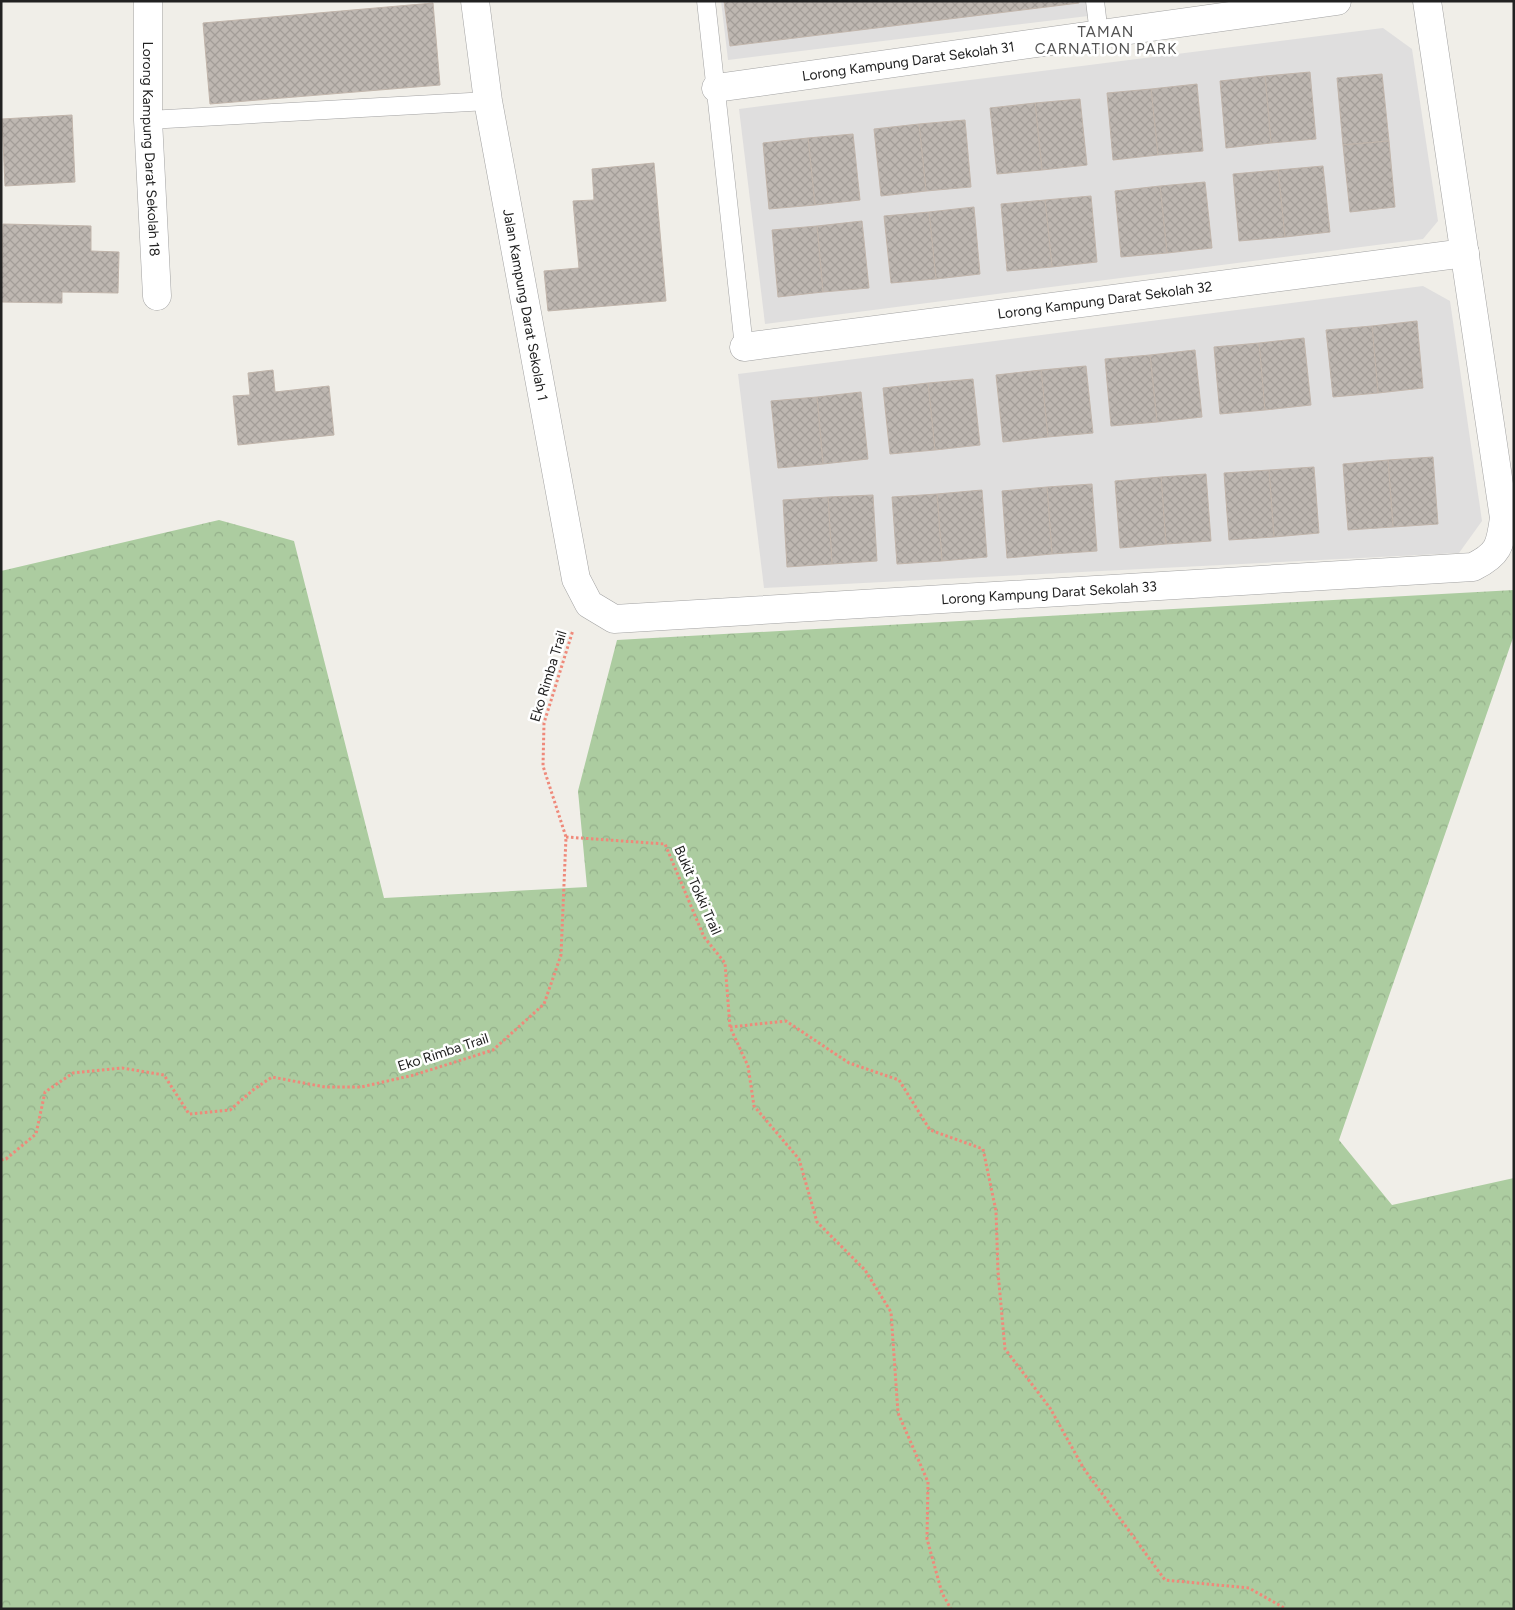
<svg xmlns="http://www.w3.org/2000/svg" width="1515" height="1610" viewBox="0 0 1515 1610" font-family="Figtree,sans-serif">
<defs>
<pattern id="forest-crowns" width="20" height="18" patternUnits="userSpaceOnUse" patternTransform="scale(1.25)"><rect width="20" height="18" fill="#accca0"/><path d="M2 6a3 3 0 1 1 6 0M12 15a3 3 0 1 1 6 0" fill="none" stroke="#94af8a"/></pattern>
<pattern id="building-cross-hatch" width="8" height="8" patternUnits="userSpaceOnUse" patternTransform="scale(1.25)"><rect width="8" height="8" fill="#beb7b1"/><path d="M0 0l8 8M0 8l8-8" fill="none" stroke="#a39d98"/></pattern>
</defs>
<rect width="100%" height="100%" fill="#f0eee8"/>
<g fill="#dfdede">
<polygon points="721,1 1086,1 1088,16 728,60"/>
<polygon points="1383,28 1412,49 1438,221 1423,239 765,324 739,109"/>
<polygon points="1423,286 1450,301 1482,521 1459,553 764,588 738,374"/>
</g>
<polygon fill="url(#forest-crowns)" points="219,520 294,541 384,898 587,887 578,791 617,640 1514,590 1514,635 1339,1140 1392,1205 1514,1178 1514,1609 1,1609 1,571"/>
<g fill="url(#building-cross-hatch)" stroke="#c1b5ab">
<polygon points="724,1 1079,1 1079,3 730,46"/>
<polygon points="433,3 440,85 210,104 203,23"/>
<polygon points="1310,72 1316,139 1271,143 1265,76"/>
<polygon points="1382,74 1389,141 1343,145 1337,78"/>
<polygon points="1265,76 1271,143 1226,148 1220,81"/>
<polygon points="1197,84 1203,151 1158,155 1151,89"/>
<polygon points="1151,89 1158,155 1113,160 1107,93"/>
<polygon points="1080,99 1087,165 1042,170 1035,103"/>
<polygon points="1035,103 1042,170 997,174 990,108"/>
<polygon points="72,115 75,182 5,186 2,119"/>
<polygon points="965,120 971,187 926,191 919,124"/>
<polygon points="919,124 926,191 881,196 874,129"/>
<polygon points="853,134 860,200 815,205 808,138"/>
<polygon points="808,138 815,205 769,209 763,143"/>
<polygon points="1389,141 1395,207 1350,212 1343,145"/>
<polygon points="654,163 666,301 548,311 544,271 579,268 573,201 594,200 592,169"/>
<polygon points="1323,166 1330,232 1285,237 1278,170"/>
<polygon points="1278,170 1285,237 1239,241 1233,174"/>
<polygon points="1205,182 1212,248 1167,253 1160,186"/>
<polygon points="1160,186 1167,253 1121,257 1115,191"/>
<polygon points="1091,196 1097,262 1052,267 1045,200"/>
<polygon points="1045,200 1052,267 1007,271 1001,204"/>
<polygon points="974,207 980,274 936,279 929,212"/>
<polygon points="929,212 936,279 891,283 884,216"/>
<polygon points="862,221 869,288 823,292 817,226"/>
<polygon points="3,224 91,226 91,251 119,252 118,293 62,292 62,303 1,302"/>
<polygon points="817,226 823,292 778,297 772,230"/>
<polygon points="1417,321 1423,388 1378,393 1372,326"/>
<polygon points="1372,326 1378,393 1333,397 1326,330"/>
<polygon points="1304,338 1311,405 1265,410 1259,343"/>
<polygon points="1259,343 1265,410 1220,414 1214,347"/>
<polygon points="1195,350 1202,417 1157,422 1150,355"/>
<polygon points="1150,355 1157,422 1111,426 1105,359"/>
<polygon points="1086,366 1093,433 1048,437 1041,370"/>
<polygon points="273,370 275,392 329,386 334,435 238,445 233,396 250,395 248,373"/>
<polygon points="1041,370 1048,437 1003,442 996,375"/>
<polygon points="973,379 980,445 935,450 928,383"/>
<polygon points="928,383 935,450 890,454 883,388"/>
<polygon points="861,392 868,459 823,464 817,397"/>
<polygon points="817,397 823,464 778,468 771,401"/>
<polygon points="1433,457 1438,524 1393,527 1388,460"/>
<polygon points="1388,460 1393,527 1348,530 1343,464"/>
<polygon points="1314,467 1319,533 1274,537 1269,470"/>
<polygon points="1269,470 1274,537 1229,540 1224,473"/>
<polygon points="1206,474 1211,541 1166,544 1161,477"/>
<polygon points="1161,477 1166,544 1120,548 1115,481"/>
<polygon points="1092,484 1097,551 1052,554 1047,487"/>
<polygon points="1047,487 1052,554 1007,558 1002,491"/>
<polygon points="982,490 987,557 942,561 937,494"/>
<polygon points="937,494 942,561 897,564 892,497"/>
<polygon points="873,495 877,561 832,564 828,497"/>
<polygon points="828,497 832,564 787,567 783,500"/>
</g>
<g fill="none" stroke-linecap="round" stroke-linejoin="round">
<g stroke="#a2a2a2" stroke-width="19">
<g id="lane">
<polyline points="706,1 744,347"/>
<polyline points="1095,1 1099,34"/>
<polyline points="148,120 488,101"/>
</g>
</g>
<g stroke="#a2a2a2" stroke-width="29">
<g id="street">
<path id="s1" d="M148 1V120L157 296"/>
<path id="s2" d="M475 1 488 101 576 579 589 604 614 619 1473 567C1499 554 1500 546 1504 518L1427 1"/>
<path id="s3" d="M716 88 1337 1"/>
<path id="s4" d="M744 347 1465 253"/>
</g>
</g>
<g stroke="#ef897a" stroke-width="3" stroke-dasharray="2.5 2.5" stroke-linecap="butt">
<polyline points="566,837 665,844 704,937 725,963 730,1027 748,1066 754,1106 799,1159 817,1222 865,1270 891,1312 898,1413 928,1482 927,1539 942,1593 951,1609"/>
<polyline points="730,1027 786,1021 849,1063 899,1080 930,1130 983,1149 996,1211 998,1272 1005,1349 1050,1408 1084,1469 1165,1580 1249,1588 1286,1609"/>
<polyline points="1,1160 6,1159 36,1134 45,1092 73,1073 122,1068 164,1075 189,1114 230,1110 253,1090 272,1077 325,1087 361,1087 414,1075 493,1050 544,1004 561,955 566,837 543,766 544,723 573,630"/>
</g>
<use href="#lane" stroke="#fff" stroke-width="18"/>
<use href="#street" stroke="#fff" stroke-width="28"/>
</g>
<g text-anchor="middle" stroke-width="5" stroke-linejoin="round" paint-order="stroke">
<g font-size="14" fill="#212121" stroke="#fff">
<text dy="5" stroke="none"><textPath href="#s3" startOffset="194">Lorong Kampung Darat Sekolah 31</textPath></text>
<text dy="5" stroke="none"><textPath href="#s1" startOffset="148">Lorong Kampung Darat Sekolah 18</textPath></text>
<text dy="5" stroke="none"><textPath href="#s4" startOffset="364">Lorong Kampung Darat Sekolah 32</textPath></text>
<text dy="5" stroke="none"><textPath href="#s2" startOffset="308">Jalan Kampung Darat Sekolah 1</textPath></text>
<text dy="5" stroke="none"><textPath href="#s2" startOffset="1080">Lorong Kampung Darat Sekolah 33</textPath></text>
<text transform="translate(548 676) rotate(-73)" y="5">Eko Rimba Trail</text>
<text transform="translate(698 890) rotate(66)" y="5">Bukit Tokki Trail</text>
<text transform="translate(443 1052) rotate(-18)" y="5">Eko Rimba Trail</text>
</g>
<g font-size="15" letter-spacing="1" fill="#545454" stroke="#fff">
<text x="1106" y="37">TAMAN<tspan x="1106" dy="17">CARNATION PARK</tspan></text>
</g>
</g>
<rect width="1515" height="1610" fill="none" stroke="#212121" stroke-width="5"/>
</svg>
